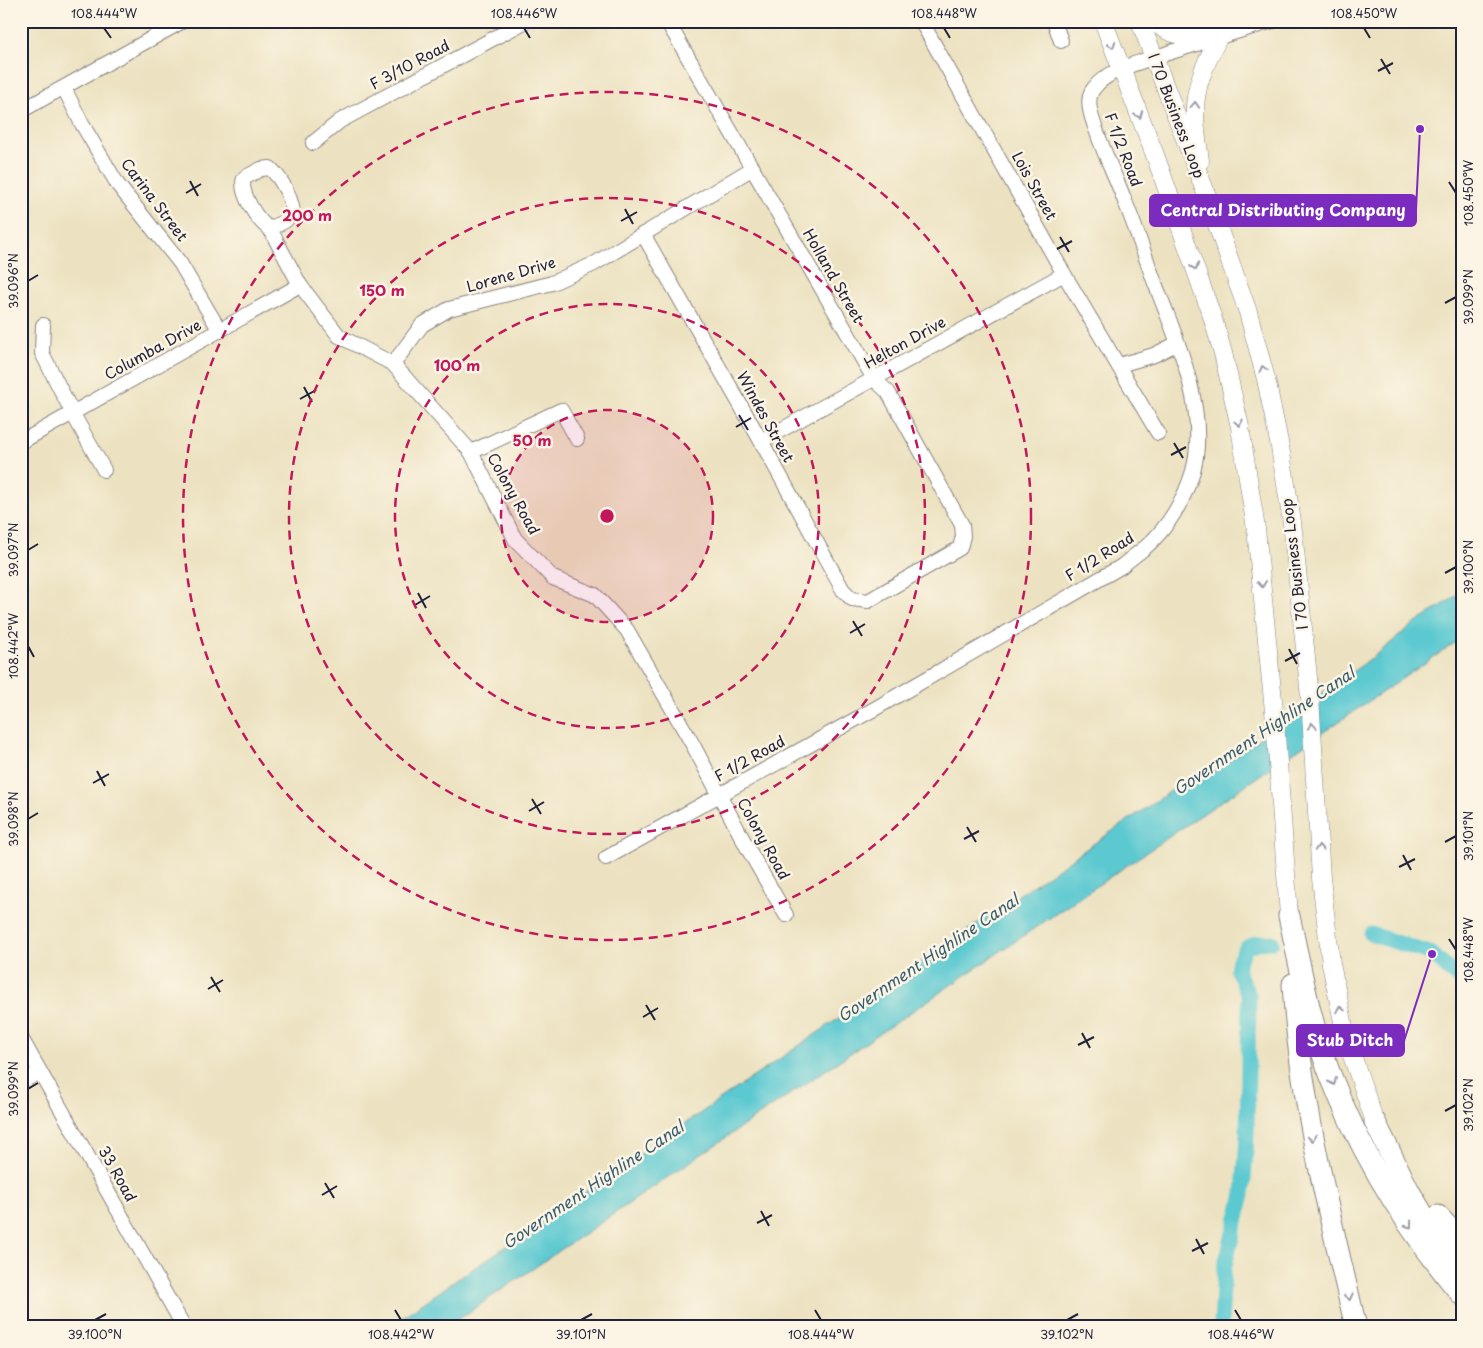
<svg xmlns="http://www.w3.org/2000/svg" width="1483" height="1348" viewBox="0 0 1483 1348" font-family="'Playpen Sans',sans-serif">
<rect width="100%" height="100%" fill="#fcf5e5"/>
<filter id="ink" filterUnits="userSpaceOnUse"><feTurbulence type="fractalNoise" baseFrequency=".02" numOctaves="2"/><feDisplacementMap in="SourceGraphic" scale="10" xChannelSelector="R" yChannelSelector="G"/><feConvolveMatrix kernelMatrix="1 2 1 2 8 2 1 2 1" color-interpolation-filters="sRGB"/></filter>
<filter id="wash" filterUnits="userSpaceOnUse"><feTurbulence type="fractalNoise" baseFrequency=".0096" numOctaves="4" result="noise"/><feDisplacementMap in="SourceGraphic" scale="20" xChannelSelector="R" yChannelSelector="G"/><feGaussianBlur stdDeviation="1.12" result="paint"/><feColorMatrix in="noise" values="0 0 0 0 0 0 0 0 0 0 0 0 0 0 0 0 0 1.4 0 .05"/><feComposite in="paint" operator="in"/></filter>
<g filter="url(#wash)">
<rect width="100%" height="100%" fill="#ece2c1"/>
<polygon fill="#5cc9d1" stroke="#3f7686" points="1462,592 1462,638 447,1327 388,1327 1184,782 1214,771 1376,655 1409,628"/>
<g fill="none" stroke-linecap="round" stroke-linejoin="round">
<g stroke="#5cc9d1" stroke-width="15">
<polyline points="1371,934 1432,954 1462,982"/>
<polyline points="1221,1327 1224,1269 1243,1194 1247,1136 1249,996 1237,970 1239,960 1246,948 1256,943 1272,942"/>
</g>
</g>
</g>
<g filter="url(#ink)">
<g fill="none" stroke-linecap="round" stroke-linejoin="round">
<g stroke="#87827e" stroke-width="16">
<g id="minor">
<polyline points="921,21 1064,274 1158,433"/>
<polyline points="1054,21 1061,41"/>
<polyline points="64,88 82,124 118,185 180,263 220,331"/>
<polyline points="21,111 183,21"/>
<polyline points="313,143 340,121 526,21"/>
<path d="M270 229 285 221 293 212C291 197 282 179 270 168L261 169 244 178C239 193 258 222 270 229L300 285 339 336 393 364 471 452 515 539 553 578 595 595 627 630 693 745 747 847 786 915"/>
<polyline points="643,234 761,441 843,590 852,599 868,601 960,548 963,536 962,525 888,392 874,379 667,21"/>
<polyline points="43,325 42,353 73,414 104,470"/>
<polyline points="393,364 422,325 449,309 552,283 594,264 753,168"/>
<polyline points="1119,365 1154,355 1178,343"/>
<polyline points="761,441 1064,274"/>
<polyline points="21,442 300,285"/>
<polyline points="471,452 561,410 577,439"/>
<path d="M606 858 876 708 1122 566C1130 559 1140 552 1148 545 1169 526 1185 498 1193 471 1209 413 1177 339 1156 286 1146 259 1137 231 1126 204 1118 182 1107 160 1099 138 1094 123 1083 101 1094 88 1109 68 1146 61 1168 53 1203 42 1238 31 1273 21"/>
<polyline points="21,1038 184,1327"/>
<polyline points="21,1082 40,1072"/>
</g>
</g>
<g stroke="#87827e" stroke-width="19">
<g id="major">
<polyline points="1103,21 1155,155 1212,316 1223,353 1240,427 1256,529 1275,721 1289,916"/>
<polyline points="1140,21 1204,188 1248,312 1266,379 1280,447 1292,522 1310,697 1321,878 1331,964 1347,1041 1375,1122"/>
<path d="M1154 21C1172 39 1196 38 1219 36 1207 61 1194 85 1195 114 1195 129 1198 145 1200 161"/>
</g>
</g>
<g stroke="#87827e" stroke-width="23">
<g id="highway">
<path d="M1289 916C1301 969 1310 1024 1330 1074 1361 1154 1407 1229 1462 1295"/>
<path d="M1293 984C1300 1102 1329 1212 1356 1327"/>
<polyline points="1375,1122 1409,1191 1425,1218 1462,1269"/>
<polyline points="1438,1216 1462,1242"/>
</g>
</g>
<use href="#minor" stroke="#fff" stroke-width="14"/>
<use href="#major" stroke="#fff" stroke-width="18"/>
<use href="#highway" stroke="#fff" stroke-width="21"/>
</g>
<defs><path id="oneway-chevron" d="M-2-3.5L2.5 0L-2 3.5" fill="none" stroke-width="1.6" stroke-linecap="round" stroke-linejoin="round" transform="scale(1.25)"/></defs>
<g stroke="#9c9ca7">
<use href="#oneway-chevron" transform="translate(1112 45) rotate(70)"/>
<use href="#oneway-chevron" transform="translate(1195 105) rotate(-86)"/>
<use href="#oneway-chevron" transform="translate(1139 115) rotate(68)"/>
<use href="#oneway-chevron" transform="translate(1195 267) rotate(70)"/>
<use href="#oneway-chevron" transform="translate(1263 369) rotate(-105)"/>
<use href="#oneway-chevron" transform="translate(1239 423) rotate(78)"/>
<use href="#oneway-chevron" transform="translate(1262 584) rotate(84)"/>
<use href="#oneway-chevron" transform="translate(1312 726) rotate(-94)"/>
<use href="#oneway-chevron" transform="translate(1319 848) rotate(-93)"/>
<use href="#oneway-chevron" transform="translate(1340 1009) rotate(-102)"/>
<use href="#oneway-chevron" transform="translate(1333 1082) rotate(66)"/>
<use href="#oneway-chevron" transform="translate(1312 1138) rotate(79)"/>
<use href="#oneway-chevron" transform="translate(1409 1225) rotate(54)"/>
<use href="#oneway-chevron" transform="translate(1349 1297) rotate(77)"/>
</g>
</g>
<path fill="none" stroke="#22223b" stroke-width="2" d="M104 28 111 38M524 28 530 38M944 28 950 38M1364 28 1370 38M1381 59 1390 74M1378 71 1393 63M190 181 198 196M1449 182 1456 193M186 193 201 184M625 209 633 224M621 221 637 212M1060 237 1069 252M1057 249 1072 241M28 281 38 275M1445 303 1456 297M304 387 312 402M300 399 316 390M739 415 748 430M736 427 751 418M1174 443 1183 458M1171 455 1186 447M28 550 38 544M1445 573 1456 567M418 593 426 608M415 605 430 596M853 621 862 636M850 633 865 624M28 646 34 657M1289 649 1297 664M1285 661 1300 653M97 771 105 786M93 783 109 774M532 799 541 814M529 811 544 802M28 819 38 813M967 827 976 842M964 839 979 831M1445 842 1456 836M1403 855 1411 870M1399 867 1415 859M1449 939 1456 950M211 977 220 992M208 989 223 980M646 1005 655 1020M643 1017 658 1008M1082 1033 1090 1048M1078 1045 1094 1037M28 1089 38 1083M1445 1111 1456 1105M325 1183 334 1198M322 1195 337 1186M761 1211 769 1226M757 1223 772 1215M1196 1239 1204 1254M1192 1251 1208 1243M395 1310 401 1320M815 1310 821 1320M1235 1310 1241 1320M95 1320 106 1314M581 1320 592 1314M1067 1320 1078 1314"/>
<circle cx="607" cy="516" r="106" fill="#c2185b" fill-opacity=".12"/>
<g fill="none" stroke="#c2185b" stroke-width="2.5" stroke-dasharray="9 6">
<circle cx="607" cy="516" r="106"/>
<circle cx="607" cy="516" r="212"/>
<circle cx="607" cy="516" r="318"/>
<circle cx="607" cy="516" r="424"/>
</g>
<g text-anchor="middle" stroke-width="5" stroke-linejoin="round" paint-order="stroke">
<g font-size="15" fill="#22223b" stroke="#fcf5e5">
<text transform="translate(410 65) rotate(-28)" y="5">F 3/10 Road</text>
<text transform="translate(1176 116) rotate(69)" y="5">I 70 Business Loop</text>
<text transform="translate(1123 150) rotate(69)" y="5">F 1/2 Road</text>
<text transform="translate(1034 186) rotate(61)" y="5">Lois Street</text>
<text transform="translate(154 200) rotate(53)" y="5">Carina Street</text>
<text transform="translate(511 275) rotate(-16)" y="5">Lorene Drive</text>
<text transform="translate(833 276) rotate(60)" y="5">Holland Street</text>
<text transform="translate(905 343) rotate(-29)" y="5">Helton Drive</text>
<text transform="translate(153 350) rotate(-29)" y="5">Columba Drive</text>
<text transform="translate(765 417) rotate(61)" y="5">Windes Street</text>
<text transform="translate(513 494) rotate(61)" y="5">Colony Road</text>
<text transform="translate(1100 557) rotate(-32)" y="5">F 1/2 Road</text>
<text transform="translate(1295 564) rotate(-97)" y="5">I 70 Business Loop</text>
<text transform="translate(750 759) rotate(-29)" y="5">F 1/2 Road</text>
<text transform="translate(763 839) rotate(61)" y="5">Colony Road</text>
<text transform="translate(117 1174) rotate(61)" y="5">33 Road</text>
</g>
<g font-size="16" font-style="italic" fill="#365c70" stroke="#fcf5e5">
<text transform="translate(1264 731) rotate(-34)" y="6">Government Highline Canal</text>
<text transform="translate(928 958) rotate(-34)" y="6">Government Highline Canal</text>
<text transform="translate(593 1185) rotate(-34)" y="6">Government Highline Canal</text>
</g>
</g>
<circle cx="607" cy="516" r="8" fill="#c2185b" stroke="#fcf5e5" stroke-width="2.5"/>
<g font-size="15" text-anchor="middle" font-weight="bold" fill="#c2185b" stroke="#fcf5e5" stroke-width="5" stroke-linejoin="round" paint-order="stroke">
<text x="307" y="221">200 m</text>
<text x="382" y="296">150 m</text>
<text x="457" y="371">100 m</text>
<text x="532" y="446">50 m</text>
</g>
<path fill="none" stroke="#7b2cbf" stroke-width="2" d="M1420 129L1416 210M1432 954L1404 1041"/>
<g fill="#7b2cbf" stroke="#fcf5e5" stroke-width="2">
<circle cx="1420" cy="129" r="5"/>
<circle cx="1432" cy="954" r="5"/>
</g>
<g fill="#7b2cbf" stroke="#7b2cbf" stroke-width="2">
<rect x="1150" y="195" width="266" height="31" rx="5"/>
<rect x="1297" y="1025" width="107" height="31" rx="5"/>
</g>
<g font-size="16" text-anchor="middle" font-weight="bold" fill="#fff">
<text x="1283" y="216">Central Distributing Company</text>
<text x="1350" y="1046">Stub Ditch</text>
</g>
<rect width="1483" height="1348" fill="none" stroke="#fcf5e5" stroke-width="55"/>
<rect x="28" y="28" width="1428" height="1292" fill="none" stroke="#22223b" stroke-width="2"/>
<g font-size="12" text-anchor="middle" fill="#22223b">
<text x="104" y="18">108.444°W</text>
<text x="524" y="18">108.446°W</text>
<text x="944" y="18">108.448°W</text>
<text x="1364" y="18">108.450°W</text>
<text transform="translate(1469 193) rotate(-90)" y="4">108.450°W</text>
<text transform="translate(14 281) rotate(-90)" y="4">39.096°N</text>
<text transform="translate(1469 297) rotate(-90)" y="4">39.099°N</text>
<text transform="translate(14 550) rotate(-90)" y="4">39.097°N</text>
<text transform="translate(1469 567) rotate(-90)" y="4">39.100°N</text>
<text transform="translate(14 646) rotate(-90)" y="4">108.442°W</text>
<text transform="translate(14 819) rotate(-90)" y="4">39.098°N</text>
<text transform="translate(1469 836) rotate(-90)" y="4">39.101°N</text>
<text transform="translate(1469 950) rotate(-90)" y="4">108.448°W</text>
<text transform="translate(14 1089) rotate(-90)" y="4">39.099°N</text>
<text transform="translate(1469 1105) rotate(-90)" y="4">39.102°N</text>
<text x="95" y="1339">39.100°N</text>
<text x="401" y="1339">108.442°W</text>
<text x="581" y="1339">39.101°N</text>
<text x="821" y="1339">108.444°W</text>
<text x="1067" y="1339">39.102°N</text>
<text x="1241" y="1339">108.446°W</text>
</g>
</svg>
